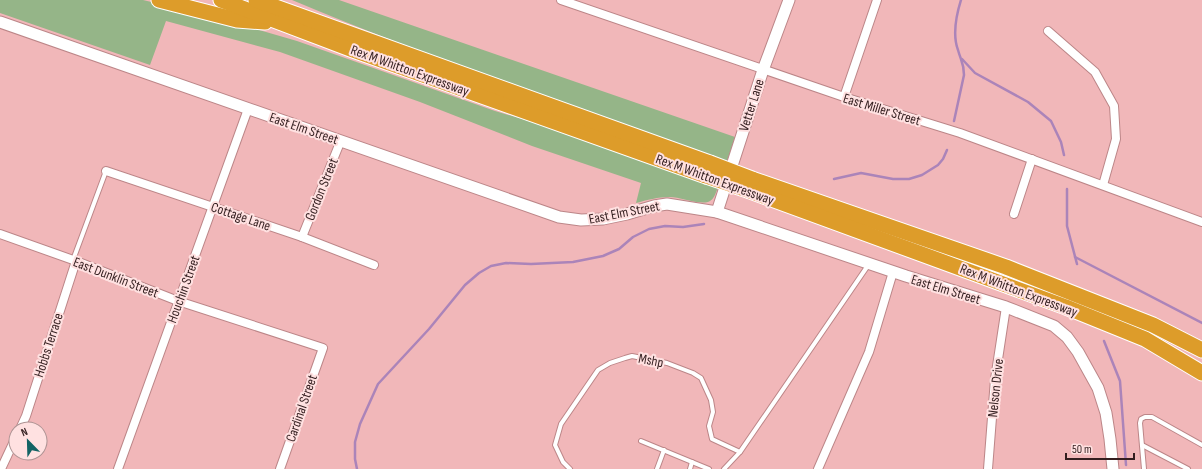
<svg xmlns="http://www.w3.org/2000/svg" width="1202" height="469" viewBox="0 0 1202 469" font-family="'Sofia Sans Condensed',sans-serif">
<rect width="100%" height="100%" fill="#f1b7b9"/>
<g fill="#95b588">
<path d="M0 0H143L218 18 297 41 495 111 560 130 718 187C716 192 715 198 710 201 702 206 680 197 670 197 658 197 647 200 636 203L641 183 532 146 420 102 280 52 166 21 150 65 0 13Z"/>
<path d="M292 0H339L735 137 727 161C581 109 435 60 292 0Z"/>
</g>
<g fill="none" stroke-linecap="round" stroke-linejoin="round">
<g stroke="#ab84b9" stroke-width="2.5">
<polyline points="962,59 975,73 1028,102 1051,121 1061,142 1064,155"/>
<path d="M954 121 964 75C964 63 961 61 958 50 952 34 956 16 961 0"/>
<polyline points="834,179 861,173 893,179 909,179 922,175 938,165 943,159 947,150"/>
<polyline points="1067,189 1067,226 1077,264"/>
<polyline points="1075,257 1202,323"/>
<polyline points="1104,341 1120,381 1126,465"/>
<polyline points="357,469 355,459 355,442 360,424 378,384 429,329 465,285 479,273 491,266 506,263 531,264 573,262 603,256 619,249 633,237 649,229 665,226 683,227 704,224"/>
</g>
<g stroke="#bc8688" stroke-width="6">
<g id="service">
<polyline points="73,260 106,171"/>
<polyline points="641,441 709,469"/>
<polyline points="1142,445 1188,469"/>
<polyline points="570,469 563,462 555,445 561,424 598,370 610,363 625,358 632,356 667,363 693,373 701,378 711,400 713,412 709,426 712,439 740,452"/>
<polyline points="657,469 664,450"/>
<polyline points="690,469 692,462"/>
<polyline points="724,469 740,452 869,264"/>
<polyline points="1144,469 1140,423 1141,419 1145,417 1152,417 1202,445"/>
</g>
</g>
<g stroke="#bc8688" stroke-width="10">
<g id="minor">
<polyline points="561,0 844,97 960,133 1202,222"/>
<polyline points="1048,31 1095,72 1114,106 1116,139 1103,185"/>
<polyline points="844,97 877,0"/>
<polyline points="106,171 302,237 374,265"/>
<polyline points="1014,214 1032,159"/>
<polyline points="0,234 76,261 178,301 323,348 280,469"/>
<polyline points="302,237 341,140"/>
<polyline points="20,429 26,416 76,261"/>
<polyline points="1,469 16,437"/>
<polyline points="118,469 248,109"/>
<polyline points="818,469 869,352 893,272"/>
<polyline points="988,469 995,379 1006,307"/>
</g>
</g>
<g stroke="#bc8688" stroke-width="13">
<g id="tertiary">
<polyline points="0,22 559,217 581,220 603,219 627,214 654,206 667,204 717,212 906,276 1006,307 1054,326 1067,337 1078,352 1098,388 1106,413 1110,439 1113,469"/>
<polyline points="717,212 763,70 789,0"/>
</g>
</g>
<g stroke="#fff" stroke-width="17">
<g id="motorway">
<polyline points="159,0 237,20 265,22"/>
<polyline points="221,0 353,50 706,176"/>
<polyline points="256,0 710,163"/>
<polyline points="752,179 1006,267 1153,325 1202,350"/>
<polyline points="750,191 1066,307 1145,339 1202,373"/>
</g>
</g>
<use href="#service" stroke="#fff" stroke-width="4"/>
<use href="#minor" stroke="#fff" stroke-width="8"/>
<use href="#tertiary" stroke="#fff" stroke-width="11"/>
<use href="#motorway" stroke="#dd9c2a" stroke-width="15"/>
<g stroke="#fff" stroke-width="17" stroke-linecap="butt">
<g id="motorway-bridge">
<polyline points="710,163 752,179"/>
<polyline points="706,176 750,191"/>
</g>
</g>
<use href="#motorway-bridge" stroke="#dd9c2a" stroke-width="15"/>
</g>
<g text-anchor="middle" stroke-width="4" stroke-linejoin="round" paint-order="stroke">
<g font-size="14" fill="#331e1f" stroke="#ffe1e1">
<text transform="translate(410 70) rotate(20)" y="5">Rex M Whitton Expressway</text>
<text transform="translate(751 105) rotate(-72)" y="5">Vetter Lane</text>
<text transform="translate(882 109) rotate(17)" y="5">East Miller Street</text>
<text transform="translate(304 128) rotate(19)" y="5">East Elm Street</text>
<text transform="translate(715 179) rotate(20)" y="5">Rex M Whitton Expressway</text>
<text transform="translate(321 189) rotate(-68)" y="5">Gordon Street</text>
<text transform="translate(624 212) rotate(-11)" y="5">East Elm Street</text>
<text transform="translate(241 216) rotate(19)" y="5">Cottage Lane</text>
<text transform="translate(116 277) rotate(21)" y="5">East Dunklin Street</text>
<text transform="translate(183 289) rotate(-70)" y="5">Houchin Street</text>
<text transform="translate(946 289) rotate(17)" y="5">East Elm Street</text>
<text transform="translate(1019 290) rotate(21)" y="5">Rex M Whitton Expressway</text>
<text transform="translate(48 345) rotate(-72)" y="5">Hobbs Terrace</text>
<text transform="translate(651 360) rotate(11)" y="5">Mshp</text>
<text transform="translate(995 388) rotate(-84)" y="5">Nelson Drive</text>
<text transform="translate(301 408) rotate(-71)" y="5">Cardinal Street</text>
</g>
</g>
<g transform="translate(28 441) rotate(337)"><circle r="19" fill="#ffe1e1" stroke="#ad9393"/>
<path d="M0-3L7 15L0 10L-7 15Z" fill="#136364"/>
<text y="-6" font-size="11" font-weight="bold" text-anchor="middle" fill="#331e1f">N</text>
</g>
<path d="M1066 453v6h68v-6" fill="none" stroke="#331e1f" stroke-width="2"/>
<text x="1072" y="453" font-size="12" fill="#331e1f" stroke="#ffe1e1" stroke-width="3" paint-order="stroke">50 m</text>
</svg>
